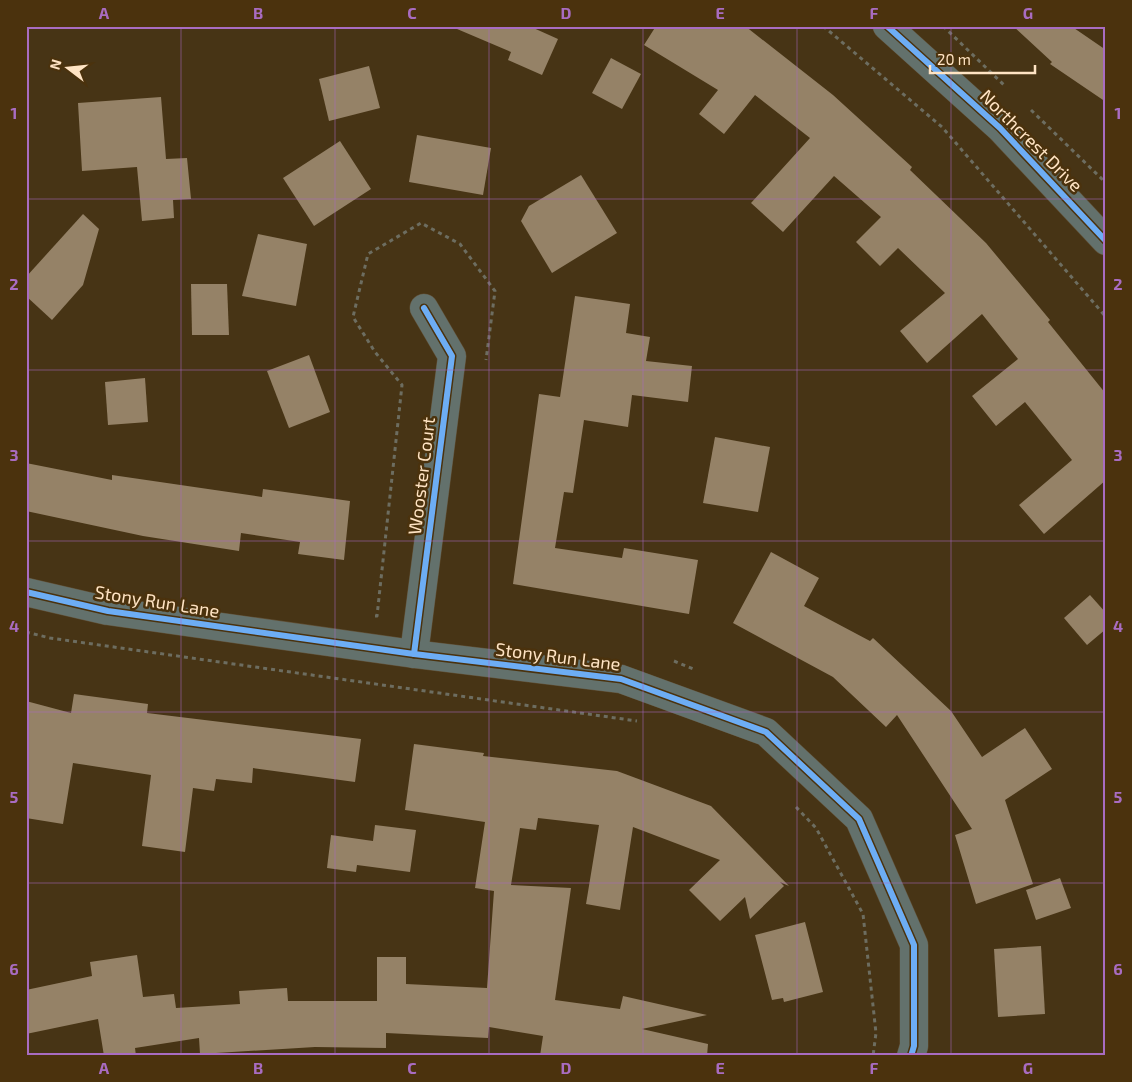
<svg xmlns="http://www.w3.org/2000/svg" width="1132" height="1082" viewBox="0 0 1132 1082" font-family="'Exo 2',sans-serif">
<rect width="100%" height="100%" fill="#473415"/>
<g fill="#958267">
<polygon points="450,26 529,26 558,39 542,75 508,60 511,52"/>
<polygon points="656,26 745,26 833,95 912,167 910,170 986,243 1050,320 1048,322 1106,394 1106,480 1044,534 1019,505 1072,460 1025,402 996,426 972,396 1018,359 982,314 927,363 900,331 945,293 898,248 880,266 856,242 881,217 834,176 783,232 751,203 810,138 755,95 724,134 699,114 718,90 644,45"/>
<polygon points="1013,26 1071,26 1106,50 1106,102 1050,64 1052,62"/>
<polygon points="611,58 641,74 622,109 592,93"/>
<polygon points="369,66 380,108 329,121 319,79"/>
<polygon points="161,97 166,159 187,158 191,199 173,200 174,218 142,221 137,167 82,171 78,103"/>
<polygon points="417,135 491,148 483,195 409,182"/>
<polygon points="340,141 371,189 314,226 283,178"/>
<polygon points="581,175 617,233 552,273 521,221 529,206"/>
<polygon points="83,214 99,229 83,285 52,320 26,296 26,277"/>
<polygon points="258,234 307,244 296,306 242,296"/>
<polygon points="191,284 227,284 229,335 192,335"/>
<polygon points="575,296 630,304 626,333 650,337 646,361 692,366 688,402 632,395 628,427 584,420 573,493 564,492 555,548 622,558 624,548 698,560 689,614 513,584 539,394 560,397"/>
<polygon points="309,355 330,412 289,428 267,371"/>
<polygon points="145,378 148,422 108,425 105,382"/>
<polygon points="715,437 770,447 758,512 703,503"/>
<polygon points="26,463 112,480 112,475 262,497 263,489 350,501 344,560 298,554 300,542 241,533 239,551 143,536 26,511"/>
<polygon points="771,552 819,578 804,606 870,641 873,638 951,711 982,757 1025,728 1052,769 1005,800 1033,884 976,904 955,835 972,829 897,715 886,727 833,677 733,623"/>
<polygon points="1090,595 1106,613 1106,629 1087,645 1064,618"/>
<polygon points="74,694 148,704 147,713 361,739 355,782 253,768 252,783 216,779 214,791 193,788 185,852 142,846 151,775 73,763 63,824 26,818 26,701 71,713"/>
<polygon points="414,744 484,753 483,756 617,771 711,806 789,886 780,882 784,886 750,919 745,897 720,921 689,890 720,860 633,827 620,910 586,904 599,825 538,818 536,830 520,828 511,885 571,888 555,1000 620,1009 623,996 707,1015 642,1029 708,1044 707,1056 540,1056 543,1036 489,1027 488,1038 386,1033 386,1048 315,1047 200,1054 199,1038 135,1048 136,1056 104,1056 98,1019 26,1034 26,990 92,976 90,962 137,955 143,997 174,994 176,1008 240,1004 239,991 287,988 288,1001 377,1001 377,957 406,957 406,984 487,988 494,891 475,888 485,822 405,810"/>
<polygon points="375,825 416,830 410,872 357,865 356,872 327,868 331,835 373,841"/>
<polygon points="1060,878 1071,908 1036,920 1026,890"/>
<polygon points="805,922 823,992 784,1002 783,998 772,1000 755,935"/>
<polygon points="1041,946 1045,1014 998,1017 994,949"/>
</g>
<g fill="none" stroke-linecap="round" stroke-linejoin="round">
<g stroke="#604f35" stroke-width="29">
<g id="minor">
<polyline points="887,26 1000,128 1106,241"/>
<polyline points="26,592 108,611 414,654 621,679 766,732 859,819 914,945 914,1046 911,1056"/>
<polyline points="414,654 452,356 424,308"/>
</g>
</g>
<g stroke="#6d6d60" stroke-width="3" stroke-dasharray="4 4" stroke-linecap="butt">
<polyline points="823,26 942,127 1106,317"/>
<polyline points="943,26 1006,87"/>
<polyline points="1031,110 1104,181 1106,178"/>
<polyline points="26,131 26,140"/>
<polyline points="375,616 377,616 402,385 375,352 353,317 368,254 421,223 460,244 495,291 486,360"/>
<polyline points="26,632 50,638 637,721"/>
<polyline points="674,661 696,670"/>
<polyline points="796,807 816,828 863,914 876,1033 873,1056"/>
</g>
<use href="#minor" stroke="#63716c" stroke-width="28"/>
<g stroke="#4b320d" stroke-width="9">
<g id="cycleway">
<polyline points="887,26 1000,128 1106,241"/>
<polyline points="26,592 108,611 414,654 621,679 766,732 859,819 914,945 914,1046 911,1056"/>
<polyline points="414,654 452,356 424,308"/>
</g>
</g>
<use href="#cycleway" stroke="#6dadf4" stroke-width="6"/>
</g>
<path fill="none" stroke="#a96cc1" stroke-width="1" stroke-opacity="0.55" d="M181 26V1056M335 26V1056M489 26V1056M643 26V1056M797 26V1056M951 26V1056M26 199H1106M26 370H1106M26 541H1106M26 712H1106M26 883H1106"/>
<g text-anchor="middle" stroke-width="5" stroke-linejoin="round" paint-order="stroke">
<g font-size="18" fill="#ffe4c4" stroke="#4b320d">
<text transform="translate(1031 141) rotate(45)" y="6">Northcrest Drive</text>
<text transform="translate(422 476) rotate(-83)" y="6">Wooster Court</text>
<text transform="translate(157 602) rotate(9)" y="6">Stony Run Lane</text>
<text transform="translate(558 657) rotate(7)" y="6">Stony Run Lane</text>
</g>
</g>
<rect width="1132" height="1082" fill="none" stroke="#4b320d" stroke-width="55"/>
<g transform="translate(68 68) rotate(286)" stroke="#4b320d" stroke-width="4" paint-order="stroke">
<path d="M0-4L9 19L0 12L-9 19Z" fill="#ffe4c4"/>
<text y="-8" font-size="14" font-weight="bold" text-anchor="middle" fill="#ffe4c4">N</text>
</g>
<path d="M930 65v8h105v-8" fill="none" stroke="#ffe4c4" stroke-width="2.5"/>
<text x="937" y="65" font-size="15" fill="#ffe4c4" stroke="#4b320d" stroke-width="4" paint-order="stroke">20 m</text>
<rect x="28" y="28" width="1076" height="1026" fill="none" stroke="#a96cc1" stroke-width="2"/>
<g font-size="16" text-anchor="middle" font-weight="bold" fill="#a96cc1">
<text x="104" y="19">A</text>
<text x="258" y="19">B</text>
<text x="412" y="19">C</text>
<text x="566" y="19">D</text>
<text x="720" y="19">E</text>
<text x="874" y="19">F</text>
<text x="1028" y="19">G</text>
<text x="14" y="119">1</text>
<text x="1118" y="119">1</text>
<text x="14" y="290">2</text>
<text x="1118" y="290">2</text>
<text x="14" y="461">3</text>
<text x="1118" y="461">3</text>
<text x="14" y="632">4</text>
<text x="1118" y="632">4</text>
<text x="14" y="803">5</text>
<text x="1118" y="803">5</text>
<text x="14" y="975">6</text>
<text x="1118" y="975">6</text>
<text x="104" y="1074">A</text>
<text x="258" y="1074">B</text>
<text x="412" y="1074">C</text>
<text x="566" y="1074">D</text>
<text x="720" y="1074">E</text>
<text x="874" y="1074">F</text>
<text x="1028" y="1074">G</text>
</g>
</svg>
